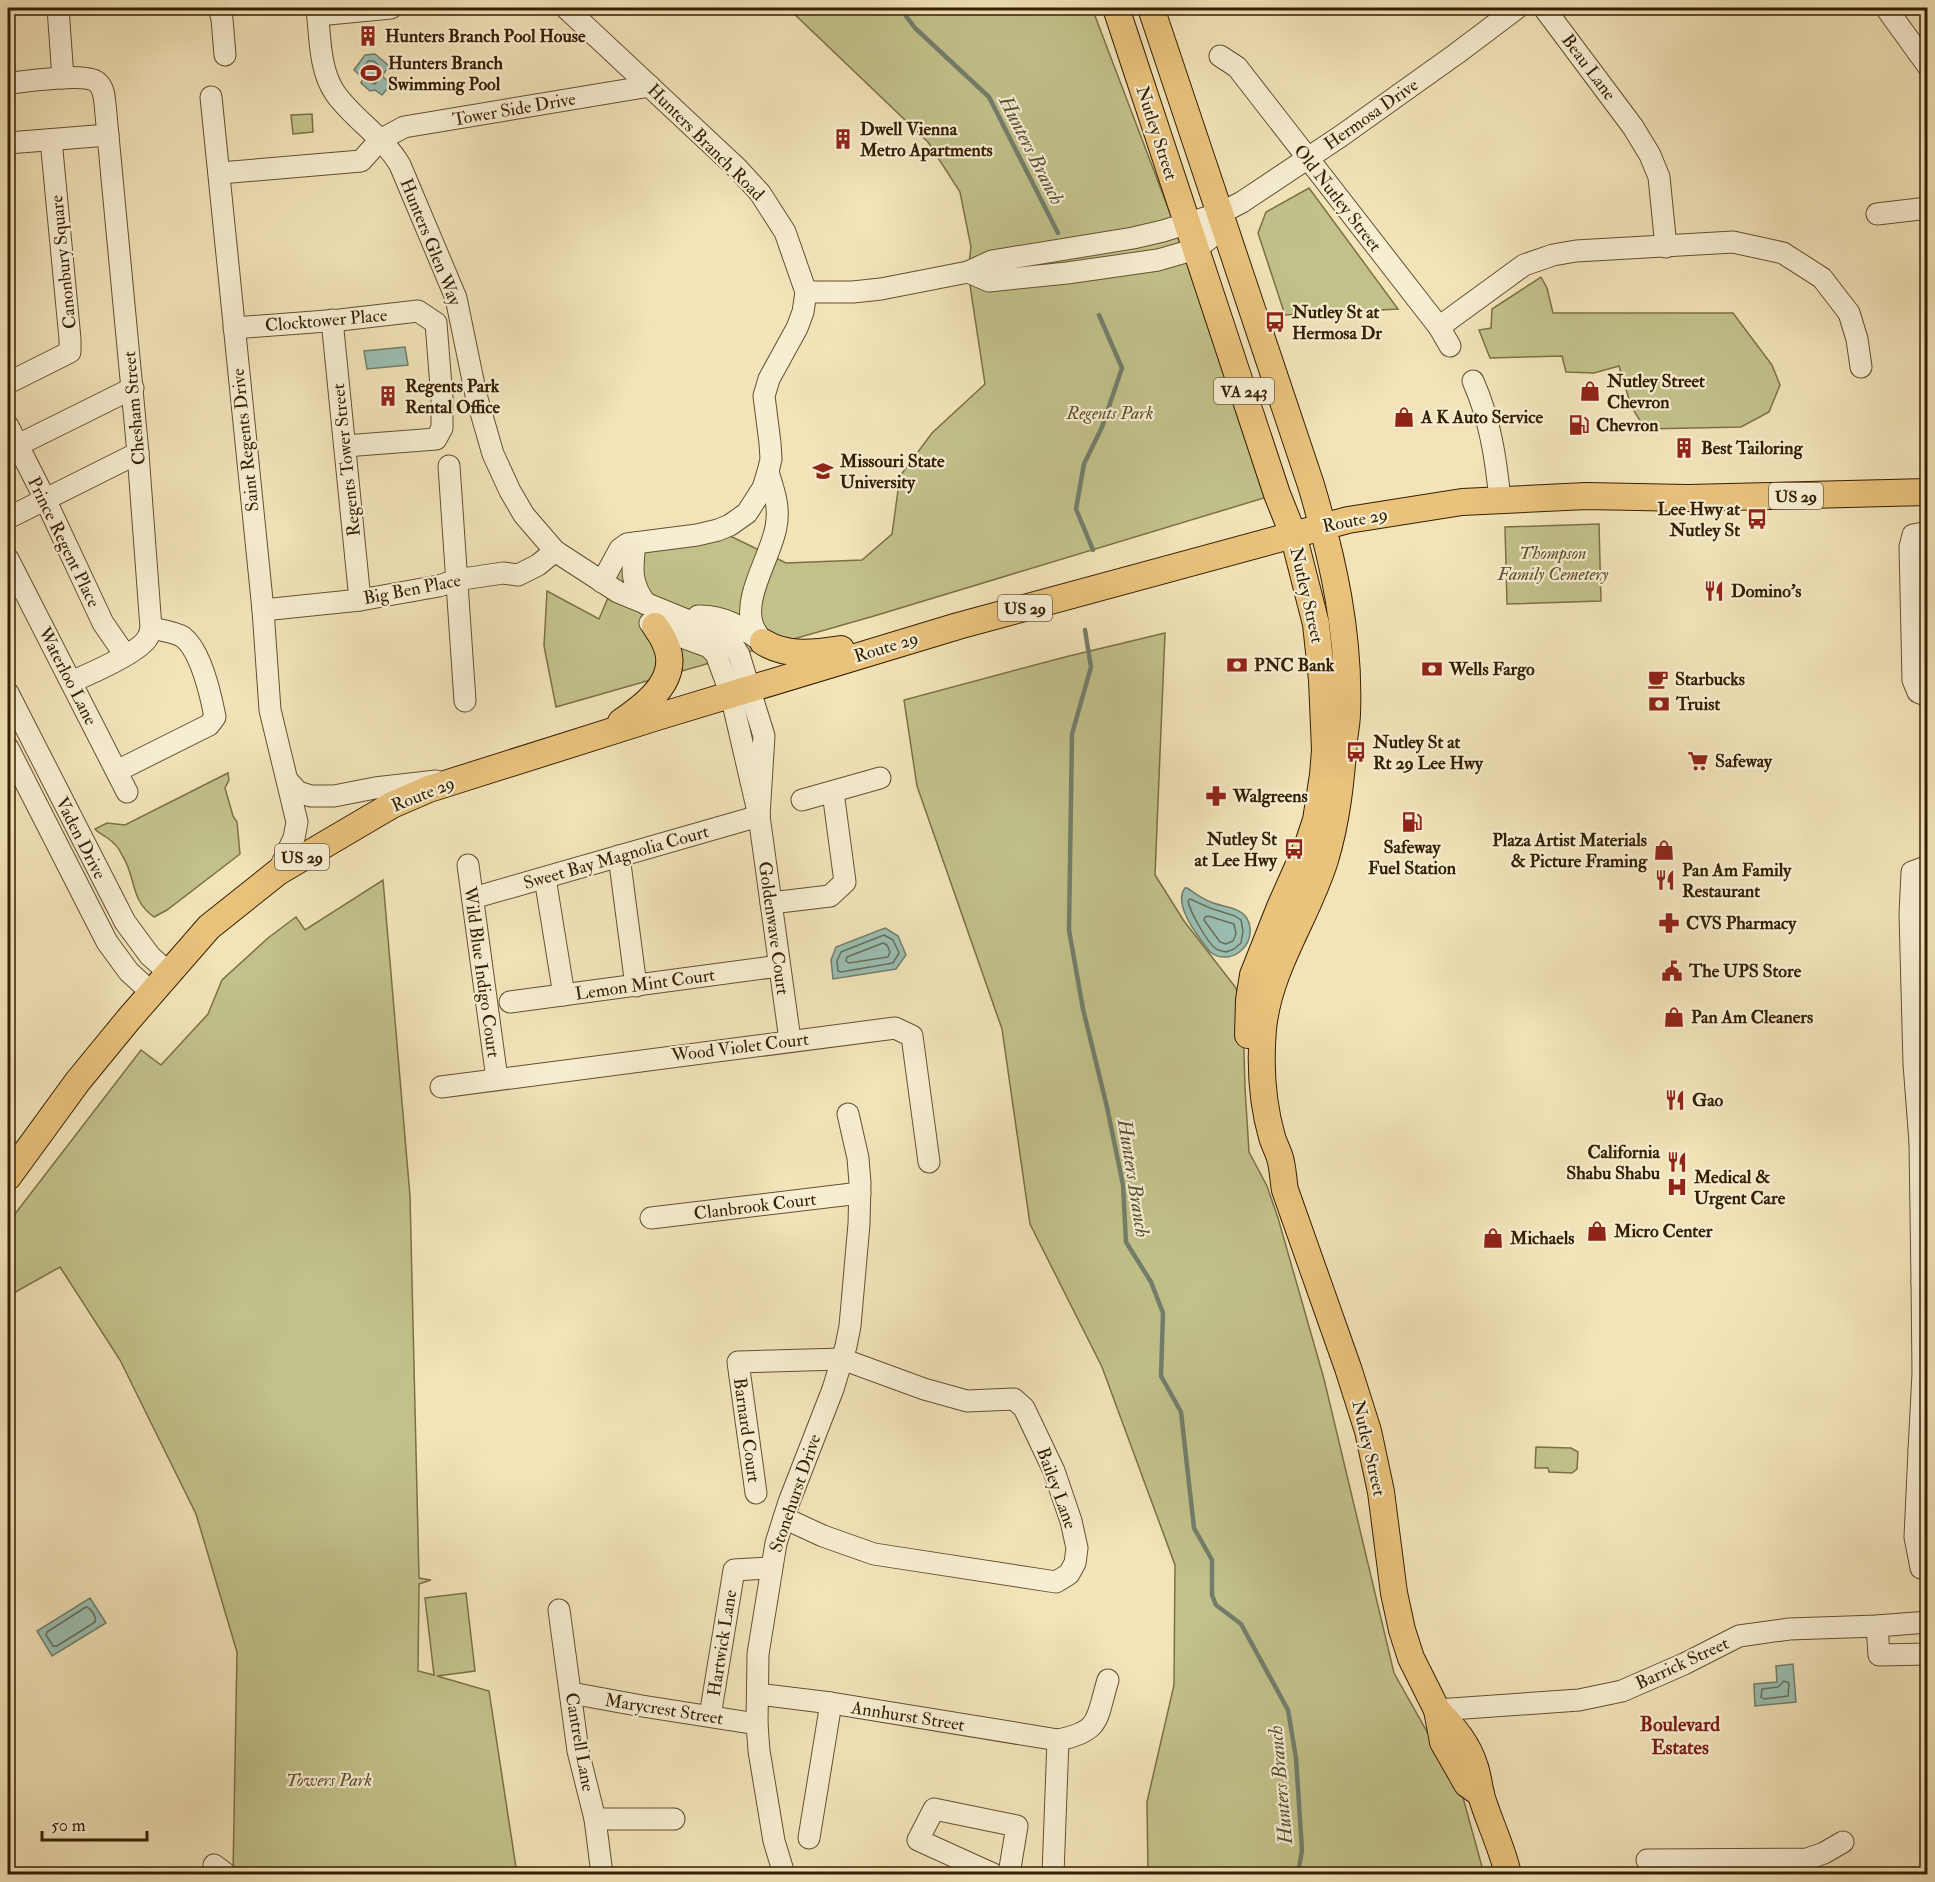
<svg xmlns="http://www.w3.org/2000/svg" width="1935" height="1882" viewBox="0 0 1935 1882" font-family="'IM FELL Double Pica',serif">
<rect width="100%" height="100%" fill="#f2e3b9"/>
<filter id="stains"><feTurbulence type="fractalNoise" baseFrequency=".00333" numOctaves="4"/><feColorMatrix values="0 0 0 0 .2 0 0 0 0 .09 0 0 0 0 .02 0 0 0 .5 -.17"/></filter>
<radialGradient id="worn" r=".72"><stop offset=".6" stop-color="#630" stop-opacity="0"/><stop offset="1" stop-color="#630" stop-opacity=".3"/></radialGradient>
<g fill="#c2c18a" stroke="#7c7045" stroke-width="1.5">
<polygon points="788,8 1092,8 1277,494 874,616 556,707 544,646 547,591 599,619 613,586 620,549 718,530 786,563 862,560 892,534 900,476 932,433 985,384 968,272 971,247 960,192 928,142"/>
<polygon points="312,114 313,132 293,134 291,115"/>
<polygon points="1309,188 1398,309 1285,315 1258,233 1266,212"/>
<polygon points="1541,277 1547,288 1553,313 1733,313 1772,365 1780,385 1769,412 1741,427 1645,429 1631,406 1619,366 1594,373 1566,372 1562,356 1490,358 1479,330 1491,328 1492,309"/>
<polygon points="1599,524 1601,601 1507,604 1505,527"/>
<polygon points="1165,633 1155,875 1184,921 1236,988 1243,1020 1245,1088 1249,1152 1267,1186 1278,1218 1324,1379 1394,1673 1462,1794 1484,1874 1148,1874 1147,1802 1174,1685 1175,1565 1102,1367 1030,1224 1002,1029 917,786 904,700 1065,657"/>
<path d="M228 773 229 780 225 788 233 816 237 822 240 854 167 910 154 917C129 899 137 878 122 855 119 848 112 841 106 837 102 834 98 833 95 829L107 823 125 825Z"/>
<polygon points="383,880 410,1196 419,1578 431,1580 419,1584 418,1671 434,1675 425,1598 466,1593 475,1671 437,1676 489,1691 517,1874 233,1874 237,1652 196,1514 120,1360 60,1267 12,1294 8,1295 8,1223 141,1050 161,1065 208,1014 222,980 268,938 296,917 305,930"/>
<polygon points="1536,1447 1571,1448 1578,1452 1577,1469 1572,1473 1549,1472 1548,1468 1535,1468"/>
</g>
<g fill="#9bbeb2" stroke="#727e6b" stroke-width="1.5">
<polygon points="375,54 389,66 382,76 391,84 382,95 375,90 370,91 361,83 363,78 354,70 365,55"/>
<polygon points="405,347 408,365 367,369 364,351"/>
<path d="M1185 888H1187C1195 893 1202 899 1211 902 1222 907 1239 907 1246 917 1261 940 1233 969 1210 952 1200 939 1172 905 1185 888Z"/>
<polygon points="885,928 898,936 906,955 896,969 833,979 831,960 836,947"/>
<polygon points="90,1598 106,1623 52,1656 37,1631"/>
<polygon points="1793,1664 1796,1702 1755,1706 1754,1684 1777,1682 1776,1666"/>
</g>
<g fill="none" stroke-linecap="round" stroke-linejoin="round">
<g stroke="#686e59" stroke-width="1.5">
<polygon points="368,61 374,61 380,67 376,74 377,81 375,84 369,82 368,75 363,70"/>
<path d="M1190 899 1210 908 1235 916 1241 920 1243 931 1241 943 1234 949 1226 952C1222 951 1220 951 1216 949 1207 942 1190 912 1188 901Z"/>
<polygon points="1208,916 1234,924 1236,934 1233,941 1226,944 1220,942 1204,920 1205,917"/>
<polygon points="884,935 893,940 899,953 893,963 841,972 838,971 837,961 841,952"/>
<polygon points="883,943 887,945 890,952 888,957 849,963 846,961 847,957"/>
<path d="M86 1607C91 1608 97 1617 95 1622L57 1646H53L46 1635 47 1632Z"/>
<polygon points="1784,1681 1789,1683 1788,1696 1764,1699 1761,1697 1762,1689 1778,1687"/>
</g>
<g stroke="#727e6b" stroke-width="4.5">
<polyline points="900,8 915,28 989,97 1058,233"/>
<polyline points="1093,550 1076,509 1084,464 1102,427 1122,368 1099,315"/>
<polyline points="1085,630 1091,667 1072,734 1069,930 1083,1009 1107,1107 1123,1185 1126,1242 1151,1282 1163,1313 1161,1376 1181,1412 1194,1528 1212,1560 1212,1595 1216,1605 1241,1624 1288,1710 1296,1758 1302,1850 1298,1874"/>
</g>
<g stroke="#64502e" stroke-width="23">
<g id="minor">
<polyline points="58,8 63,78"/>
<polyline points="219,8 222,19 225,55"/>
<path d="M317 8C320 34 319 70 335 93 353 119 383 136 400 165L456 298 476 395 493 454 510 491 524 515 555 551 618 592 718 633 733 645 739 655 764 736 759 816"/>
<polyline points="566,8 738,169 760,193 785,232 806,292 803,312 797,328 769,379 764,396 770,443 771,459 768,472 763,488 754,502 747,513 730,525 718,530 697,535 627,544 620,549 602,582"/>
<polyline points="1544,8 1633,127 1650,155 1659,177 1666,247"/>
<polyline points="1886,8 1928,66"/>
<polyline points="318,15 391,8"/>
<polyline points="1220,56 1237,67 1439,327 1450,346"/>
<path d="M8 83C25 82 84 72 97 82 104 88 104 96 105 104L138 453 151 628C150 631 150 634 148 637 141 652 87 675 71 682"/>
<polyline points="211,97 263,610 270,710 297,822 294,838 278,872"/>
<polyline points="8,143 108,135"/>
<polyline points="220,173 361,161 380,140 404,127 650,86"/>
<polyline points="1877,214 1928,208"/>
<polyline points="968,272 989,281 1067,273 1158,260 1196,249 1209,239 1221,213"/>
<polyline points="806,292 853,292 881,289 968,272 992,261 1133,238 1163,231 1221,213 1242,202 1341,136 1456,54 1517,8"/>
<polyline points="332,320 360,600"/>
<polyline points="1439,327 1524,265 1553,255 1576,251 1733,242 1783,253 1822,278 1849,313 1857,339 1861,367"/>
<polyline points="234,328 340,320 418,311 436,323 442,399 442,428 436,439 345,446"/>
<path d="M1473 381C1490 419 1496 459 1500 500"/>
<polyline points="8,383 70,352 70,339 51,140"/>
<polyline points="8,426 45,499 103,623 125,655"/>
<polyline points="8,450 133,388"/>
<polyline points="449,466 465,701"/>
<polyline points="8,518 138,453"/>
<polyline points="1928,532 1913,535 1910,547 1913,680 1918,692 1928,696"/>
<path d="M635 543C632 569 630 583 646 604"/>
<polyline points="8,559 127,792"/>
<polyline points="263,610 360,600 439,586 456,580 503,573 518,575 538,565 555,551"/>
<path d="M698 616C723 615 741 627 760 640"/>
<polyline points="650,623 676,635 709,647 716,654 731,695 759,816 790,1040"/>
<path d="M763 642C760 637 755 632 753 626 742 598 771 556 776 527 780 507 774 491 768 472"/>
<polyline points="8,693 125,922 150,956 168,972"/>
<polyline points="8,748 107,942 129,972 151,992"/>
<path d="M117 771 209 725 215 717C211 696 201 651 183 637 175 632 160 630 151 628"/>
<polyline points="288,781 298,792 311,796 334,796 375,788 436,781"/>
<polyline points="802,800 880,778"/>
<polyline points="619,856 636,986"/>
<polyline points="468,865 497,1079"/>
<polyline points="545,878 564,995"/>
<polyline points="473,898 759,816"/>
<polyline points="771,903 830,896 845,882 833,792"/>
<polyline points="510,1002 779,966"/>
<polyline points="441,1087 895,1028 912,1036 929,1162"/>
<polyline points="1920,1142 1914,1064 1910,914 1912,872 1928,866"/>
<polyline points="651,1218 860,1193"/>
<polyline points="1922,1282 1920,1142 1928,1142"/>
<polyline points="1919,1451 1923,1373 1922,1282 1928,1282"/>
<polyline points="1928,1451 1919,1451 1915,1537 1921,1568 1928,1566"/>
<polyline points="756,1493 738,1362 842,1359 924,1389 967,1401 1014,1399 1024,1408 1054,1471 1071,1521 1077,1548 1075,1563 1069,1574 1056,1582 874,1554 823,1536 784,1518"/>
<polyline points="559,1610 578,1751 595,1819 602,1874"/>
<polyline points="1877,1626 1879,1655 1928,1654"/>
<polyline points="571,1693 642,1706 757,1724"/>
<path d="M758 1694 831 1703 1058 1740C1102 1731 1096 1719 1108 1680"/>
<polyline points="1437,1710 1579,1700 1622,1691 1684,1664 1739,1636 1789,1629 1877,1626 1928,1622"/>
<polyline points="710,1716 734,1570 770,1568"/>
<polyline points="595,1819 674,1819"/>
<polyline points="809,1838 831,1703"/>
<polyline points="1647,1860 1807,1859 1824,1853 1843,1842"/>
<polyline points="214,1865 226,1874"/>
<polyline points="784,1874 774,1841 759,1751 757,1724 758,1654 776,1543 789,1502 833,1389 846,1346 850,1326 859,1224 860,1183 858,1158 848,1114"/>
<polyline points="993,1874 918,1840 934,1809 1017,1826 1009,1874"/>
<polyline points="1053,1874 1058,1740"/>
</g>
</g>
<g stroke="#351f00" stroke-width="28">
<g id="major">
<polyline points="1116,8 1277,494 1293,534 1316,624 1322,680 1325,750 1323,775 1316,820 1308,844 1280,907 1253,975 1249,1000 1248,1035"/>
<path d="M1151 8 1311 485C1333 559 1350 635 1347 713 1347 722 1345 731 1344 740 1341 781 1337 820 1325 860 1307 918 1269 968 1263 1029 1260 1065 1262 1102 1272 1137 1274 1144 1278 1151 1280 1158 1283 1168 1283 1179 1285 1190L1348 1368 1368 1431 1381 1492 1394 1593 1402 1630 1411 1658 1437 1710 1443 1742 1467 1784 1481 1794"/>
<path d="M763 642C787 657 814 653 841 649"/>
<path d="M621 722C646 705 682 678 665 643 663 637 659 632 655 626"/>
<polyline points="8,1177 78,1081 128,1020 209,927 278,872 392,805 429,789 657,717 958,626 1348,520 1462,502 1586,496 1688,498 1928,492"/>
<path d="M1437 1710C1454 1728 1468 1744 1475 1767 1478 1776 1479 1786 1481 1795 1489 1822 1502 1847 1508 1874"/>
</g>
</g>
<use href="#minor" stroke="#f7edd2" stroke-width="21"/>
<use href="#major" stroke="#e9c27c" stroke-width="26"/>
</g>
<defs>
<g id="building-bare" transform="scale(1.62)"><path d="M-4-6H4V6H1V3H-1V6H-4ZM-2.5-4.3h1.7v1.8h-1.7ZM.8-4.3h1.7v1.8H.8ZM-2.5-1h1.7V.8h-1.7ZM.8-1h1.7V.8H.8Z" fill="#8f2418" stroke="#f7edd2" stroke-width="2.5" paint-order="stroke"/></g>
<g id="stadium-bare" transform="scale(1.62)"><path d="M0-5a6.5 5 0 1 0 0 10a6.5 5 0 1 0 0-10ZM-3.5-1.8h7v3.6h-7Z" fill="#8f2418" stroke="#f7edd2" stroke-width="2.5" paint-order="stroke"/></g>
<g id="bus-bare" transform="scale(1.62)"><path d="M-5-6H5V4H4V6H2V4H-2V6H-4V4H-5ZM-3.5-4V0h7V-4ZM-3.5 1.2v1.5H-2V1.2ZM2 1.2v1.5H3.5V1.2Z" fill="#8f2418" stroke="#f7edd2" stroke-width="2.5" paint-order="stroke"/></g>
<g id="shop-bare" transform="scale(1.62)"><path d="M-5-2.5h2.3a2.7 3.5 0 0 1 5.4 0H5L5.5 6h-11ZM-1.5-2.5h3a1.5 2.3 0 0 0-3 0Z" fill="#8f2418" stroke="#f7edd2" stroke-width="2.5" paint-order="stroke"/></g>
<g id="fuel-bare" transform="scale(1.62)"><path d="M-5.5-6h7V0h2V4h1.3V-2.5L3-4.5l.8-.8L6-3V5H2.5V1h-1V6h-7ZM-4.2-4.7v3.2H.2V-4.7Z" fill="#8f2418" stroke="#f7edd2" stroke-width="2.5" paint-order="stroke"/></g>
<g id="university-bare" transform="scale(1.62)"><path d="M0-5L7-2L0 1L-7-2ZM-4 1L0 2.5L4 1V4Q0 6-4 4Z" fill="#8f2418" stroke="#f7edd2" stroke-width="2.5" paint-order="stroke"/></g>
<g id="restaurant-bare" transform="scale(1.62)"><path d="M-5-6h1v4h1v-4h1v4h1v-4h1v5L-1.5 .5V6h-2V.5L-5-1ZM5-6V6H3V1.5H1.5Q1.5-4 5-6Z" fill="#8f2418" stroke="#f7edd2" stroke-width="2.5" paint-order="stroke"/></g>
<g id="bank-bare" transform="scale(1.62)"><path d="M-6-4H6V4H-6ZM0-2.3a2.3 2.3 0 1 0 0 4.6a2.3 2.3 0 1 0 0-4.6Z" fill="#8f2418" stroke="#f7edd2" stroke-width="2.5" paint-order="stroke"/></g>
<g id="cafe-bare" transform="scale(1.62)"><path d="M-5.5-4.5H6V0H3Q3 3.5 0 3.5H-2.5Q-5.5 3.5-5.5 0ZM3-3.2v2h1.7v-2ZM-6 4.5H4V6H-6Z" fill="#8f2418" stroke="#f7edd2" stroke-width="2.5" paint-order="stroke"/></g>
<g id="supermarket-bare" transform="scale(1.62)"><path d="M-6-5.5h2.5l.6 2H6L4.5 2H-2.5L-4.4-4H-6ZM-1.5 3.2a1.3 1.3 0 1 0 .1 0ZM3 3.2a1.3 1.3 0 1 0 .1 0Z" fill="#8f2418" stroke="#f7edd2" stroke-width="2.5" paint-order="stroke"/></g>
<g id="pharmacy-bare" transform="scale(1.62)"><path d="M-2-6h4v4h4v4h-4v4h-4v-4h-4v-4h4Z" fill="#8f2418" stroke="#f7edd2" stroke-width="2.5" paint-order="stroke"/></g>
<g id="civic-bare" transform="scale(1.62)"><path d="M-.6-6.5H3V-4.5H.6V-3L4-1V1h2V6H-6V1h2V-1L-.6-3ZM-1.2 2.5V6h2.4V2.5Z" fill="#8f2418" stroke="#f7edd2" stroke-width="2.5" paint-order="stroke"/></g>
<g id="hospital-bare" transform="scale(1.62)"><path d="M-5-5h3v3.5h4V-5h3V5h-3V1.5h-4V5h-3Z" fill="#8f2418" stroke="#f7edd2" stroke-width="2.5" paint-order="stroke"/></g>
</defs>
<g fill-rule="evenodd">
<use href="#building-bare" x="368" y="36"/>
<use href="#stadium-bare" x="371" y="73"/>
<use href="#building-bare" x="843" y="139"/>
<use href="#bus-bare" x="1275" y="322"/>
<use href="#shop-bare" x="1590" y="391"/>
<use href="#building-bare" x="388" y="396"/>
<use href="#shop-bare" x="1404" y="417"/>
<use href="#fuel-bare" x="1579" y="425"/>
<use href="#building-bare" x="1684" y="448"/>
<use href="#university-bare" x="823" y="471"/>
<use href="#bus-bare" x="1757" y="519"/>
<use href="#restaurant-bare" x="1714" y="591"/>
<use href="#bank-bare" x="1237" y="665"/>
<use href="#bank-bare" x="1432" y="669"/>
<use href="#cafe-bare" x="1658" y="679"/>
<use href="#bank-bare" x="1659" y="704"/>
<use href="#bus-bare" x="1356" y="752"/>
<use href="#supermarket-bare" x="1698" y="761"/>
<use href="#pharmacy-bare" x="1216" y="796"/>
<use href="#fuel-bare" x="1412" y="822"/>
<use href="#bus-bare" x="1294" y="849"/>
<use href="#shop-bare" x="1664" y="850"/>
<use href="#restaurant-bare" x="1665" y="880"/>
<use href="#pharmacy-bare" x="1669" y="923"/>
<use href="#civic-bare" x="1672" y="971"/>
<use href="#shop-bare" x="1674" y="1017"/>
<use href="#restaurant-bare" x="1675" y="1100"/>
<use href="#restaurant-bare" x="1677" y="1162"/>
<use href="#hospital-bare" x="1677" y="1187"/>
<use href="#shop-bare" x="1597" y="1231"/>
<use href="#shop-bare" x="1493" y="1238"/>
</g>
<g text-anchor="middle" stroke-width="4.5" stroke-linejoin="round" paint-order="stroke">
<g fill="#f7edd2" stroke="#6f5d3f" stroke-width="1.5">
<rect x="1214" y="378" width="60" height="26" rx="4.5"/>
<rect x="1769" y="483" width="54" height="26" rx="4.5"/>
<rect x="998" y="595" width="54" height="26" rx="4.5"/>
<rect x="275" y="844" width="54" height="26" rx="4.5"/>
</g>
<g font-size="16" font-weight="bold" fill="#351f00">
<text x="1244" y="397">VA 243</text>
<text x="1796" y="502">US 29</text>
<text x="1025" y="614">US 29</text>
<text x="302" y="863">US 29</text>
</g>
<g font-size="18" font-weight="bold" fill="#351f00" stroke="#f7edd2" text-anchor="start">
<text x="385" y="42">Hunters Branch Pool House</text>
<text x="388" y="69">Hunters Branch<tspan x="388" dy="21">Swimming Pool</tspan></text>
<text x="860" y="135">Dwell Vienna<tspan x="860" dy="21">Metro Apartments</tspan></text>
<text x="1292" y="318">Nutley St at<tspan x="1292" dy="21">Hermosa Dr</tspan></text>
<text x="1607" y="387">Nutley Street<tspan x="1607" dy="21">Chevron</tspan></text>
<text x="405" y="392">Regents Park<tspan x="405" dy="21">Rental Office</tspan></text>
<text x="1421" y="423">A K Auto Service</text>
<text x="1596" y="431">Chevron</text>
<text x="1701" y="454">Best Tailoring</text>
<text x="840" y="467">Missouri State<tspan x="840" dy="21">University</tspan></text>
<text x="1740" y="515" text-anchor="end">Lee Hwy at<tspan x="1740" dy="21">Nutley St</tspan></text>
<text x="1731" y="597">Domino's</text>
<text x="1254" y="671">PNC Bank</text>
<text x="1449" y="675">Wells Fargo</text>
<text x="1675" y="685">Starbucks</text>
<text x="1676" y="710">Truist</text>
<text x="1373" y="748">Nutley St at<tspan x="1373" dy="21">Rt 29 Lee Hwy</tspan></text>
<text x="1715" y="767">Safeway</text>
<text x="1233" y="802">Walgreens</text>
<text x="1277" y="845" text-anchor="end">Nutley St<tspan x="1277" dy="21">at Lee Hwy</tspan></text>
<text x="1647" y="846" text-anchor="end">Plaza Artist Materials<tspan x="1647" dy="21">&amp; Picture Framing</tspan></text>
<text x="1412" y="853" text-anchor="middle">Safeway<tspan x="1412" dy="21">Fuel Station</tspan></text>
<text x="1682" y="876">Pan Am Family<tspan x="1682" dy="21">Restaurant</tspan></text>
<text x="1686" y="929">CVS Pharmacy</text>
<text x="1689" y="977">The UPS Store</text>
<text x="1691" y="1023">Pan Am Cleaners</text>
<text x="1692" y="1106">Gao</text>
<text x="1660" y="1158" text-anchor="end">California<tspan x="1660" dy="21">Shabu Shabu</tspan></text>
<text x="1694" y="1183">Medical &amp;<tspan x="1694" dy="21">Urgent Care</tspan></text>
<text x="1614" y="1237">Micro Center</text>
<text x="1510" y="1244">Michaels</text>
</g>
<g font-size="18" fill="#351f00" stroke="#f7edd2">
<text transform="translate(1589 67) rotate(53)" y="6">Beau Lane</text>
<text transform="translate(514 109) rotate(-10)" y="6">Tower Side Drive</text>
<text transform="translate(1371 114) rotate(-35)" y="6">Hermosa Drive</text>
<text transform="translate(1157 133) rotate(72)" y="6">Nutley Street</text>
<text transform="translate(706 142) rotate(45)" y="6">Hunters Branch Road</text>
<text transform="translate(1338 198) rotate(52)" y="6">Old Nutley Street</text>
<text transform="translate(431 242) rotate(68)" y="6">Hunters Glen Way</text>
<text transform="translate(63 262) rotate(-96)" y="6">Canonbury Square</text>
<text transform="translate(326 320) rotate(-5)" y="6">Clocktower Place</text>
<text transform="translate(134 408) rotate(-95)" y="6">Chesham Street</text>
<text transform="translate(245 440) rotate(-96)" y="6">Saint Regents Drive</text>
<text transform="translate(346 460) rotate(-96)" y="6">Regents Tower Street</text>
<text transform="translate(1355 520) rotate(-11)" y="6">Route 29</text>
<text transform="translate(64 542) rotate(64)" y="6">Prince Regent Place</text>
<text transform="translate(412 589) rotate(-11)" y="6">Big Ben Place</text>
<text transform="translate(1307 595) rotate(77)" y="6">Nutley Street</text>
<text transform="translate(886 647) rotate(-17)" y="6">Route 29</text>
<text transform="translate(68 676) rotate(63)" y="6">Waterloo Lane</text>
<text transform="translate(423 794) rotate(-22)" y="6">Route 29</text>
<text transform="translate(81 838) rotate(63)" y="6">Vaden Drive</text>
<text transform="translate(616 857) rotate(-16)" y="6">Sweet Bay Magnolia Court</text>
<text transform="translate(774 928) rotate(82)" y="6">Goldenwave Court</text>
<text transform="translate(482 972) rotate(82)" y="6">Wild Blue Indigo Court</text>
<text transform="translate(645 984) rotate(-8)" y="6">Lemon Mint Court</text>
<text transform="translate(740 1047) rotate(-7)" y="6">Wood Violet Court</text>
<text transform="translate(755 1206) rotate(-7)" y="6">Clanbrook Court</text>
<text transform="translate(747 1430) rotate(82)" y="6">Barnard Court</text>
<text transform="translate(1369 1448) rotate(77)" y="6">Nutley Street</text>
<text transform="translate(1057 1488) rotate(70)" y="6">Bailey Lane</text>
<text transform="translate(795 1493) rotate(-71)" y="6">Stonehurst Drive</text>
<text transform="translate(722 1643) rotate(-81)" y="6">Hartwick Lane</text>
<text transform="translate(1682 1663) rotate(-25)" y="6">Barrick Street</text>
<text transform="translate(664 1709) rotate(9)" y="6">Marycrest Street</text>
<text transform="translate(908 1716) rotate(9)" y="6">Annhurst Street</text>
<text transform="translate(580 1742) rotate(80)" y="6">Cantrell Lane</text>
</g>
<g font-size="18" font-style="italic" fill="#5f5029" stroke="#f7edd2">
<text x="1110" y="419">Regents Park</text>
<text x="1553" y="559">Thompson<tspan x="1553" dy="21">Family Cemetery</tspan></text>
<text x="329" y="1786">Towers Park</text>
</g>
<g font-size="20" font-style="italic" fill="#544f35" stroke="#f7edd2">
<text transform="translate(1032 150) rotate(63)" y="7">Hunters Branch</text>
<text transform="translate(1134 1178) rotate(81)" y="7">Hunters Branch</text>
<text transform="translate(1280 1785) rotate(-95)" y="7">Hunters Branch</text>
</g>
<g font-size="20" font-weight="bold" fill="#7a1f14" stroke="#f7edd2">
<text x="1680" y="1731">Boulevard<tspan x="1680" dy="23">Estates</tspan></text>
</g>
</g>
<rect width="1935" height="1882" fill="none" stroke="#f2e3b9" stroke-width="30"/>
<rect x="9" y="9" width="1917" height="1864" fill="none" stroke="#351f00" stroke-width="3"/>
<rect x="15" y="15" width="1905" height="1852" fill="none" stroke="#351f00" stroke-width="1.5"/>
<path d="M42 1831v9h105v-9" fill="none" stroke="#351f00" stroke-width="3"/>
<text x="51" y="1831" font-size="18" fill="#351f00" stroke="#f7edd2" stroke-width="4.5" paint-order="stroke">50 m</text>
<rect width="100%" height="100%" filter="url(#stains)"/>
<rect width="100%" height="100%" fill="url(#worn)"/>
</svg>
